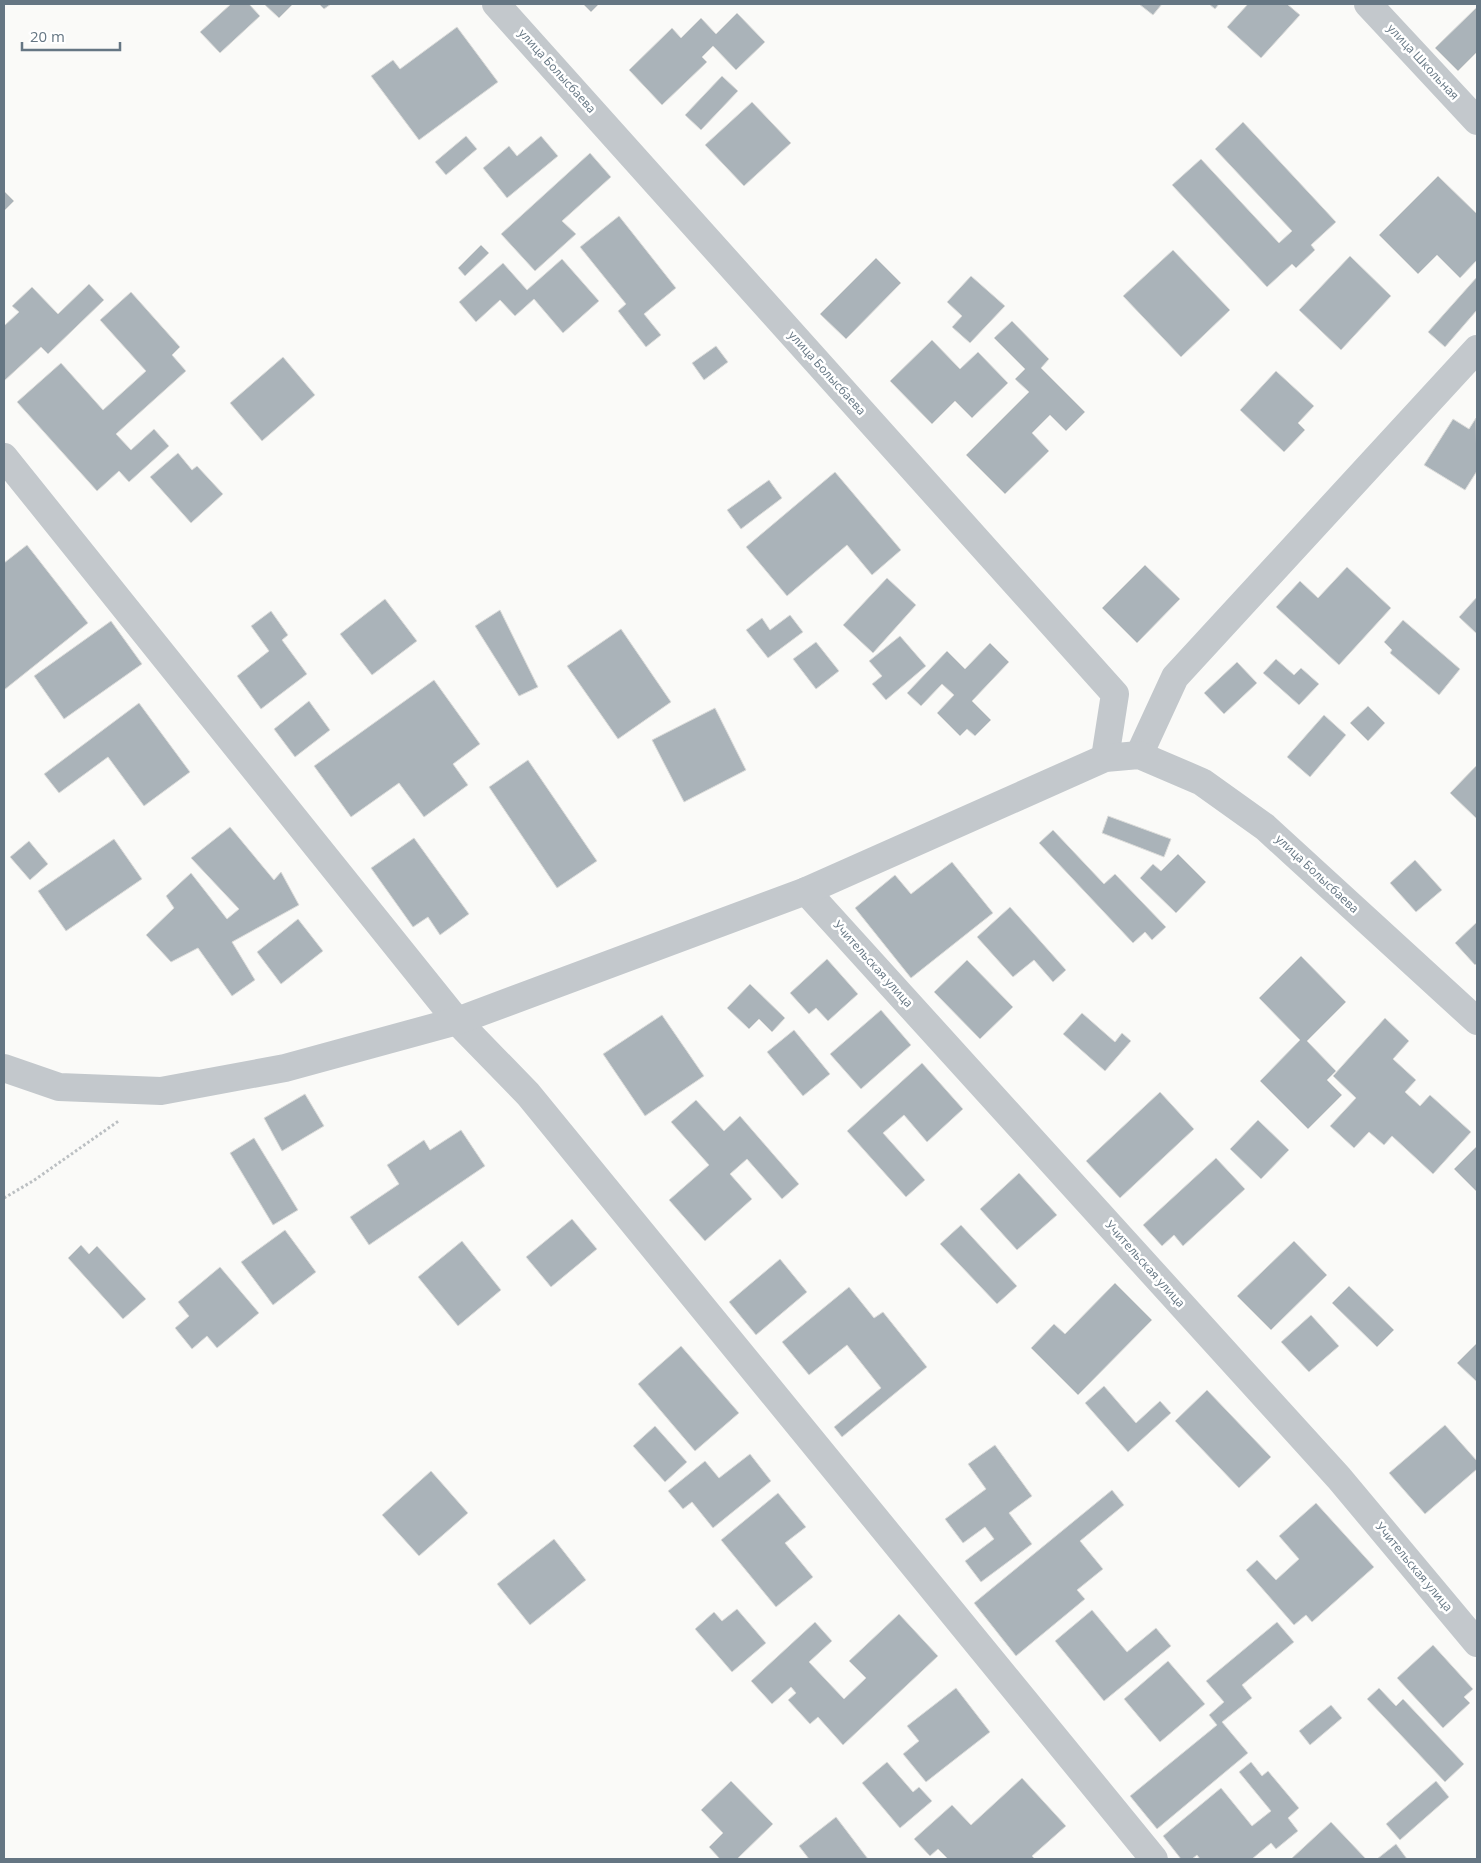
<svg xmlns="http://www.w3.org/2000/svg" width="1481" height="1863" viewBox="0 0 1481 1863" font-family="'Open Sans',sans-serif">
<rect width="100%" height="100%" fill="#fafaf8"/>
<g fill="#aab3b9" stroke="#dcdcda">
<polygon points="231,4 249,4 260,16 220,53 200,32"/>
<polygon points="264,4 293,4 279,18"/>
<polygon points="319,4 331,4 324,9"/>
<polygon points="583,4 599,4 591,12"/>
<polygon points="1139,4 1162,4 1153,15"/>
<polygon points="1209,4 1219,4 1215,9"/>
<polygon points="1248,4 1287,4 1300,15 1261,58 1227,27"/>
<polygon points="1477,7 1477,52 1458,71 1435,48"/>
<polygon points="737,13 765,42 736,70 713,46 702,57 707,62 662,105 629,70 672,28 681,38 701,18 716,34"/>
<polygon points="457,27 498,82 419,140 371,76 393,60 400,69"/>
<polygon points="722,76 738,91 701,130 685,115"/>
<polygon points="752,102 791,143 744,186 705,145"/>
<polygon points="1243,122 1336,222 1311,245 1315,250 1296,268 1292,264 1267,287 1172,185 1201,159 1279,243 1292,231 1215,149"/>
<polygon points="466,136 477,149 446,175 435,162"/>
<polygon points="541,136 558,156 507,198 483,168 509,146 517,156"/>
<polygon points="590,153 611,177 562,221 576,234 535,271 501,234"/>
<polygon points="1438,176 1477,214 1477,260 1460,278 1437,255 1418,274 1379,235"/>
<polygon points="4,191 14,201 4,211"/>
<polygon points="619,216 676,288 644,314 661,335 646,347 618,311 626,304 580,247"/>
<polygon points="481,245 489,253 465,276 458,268"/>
<polygon points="1173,250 1230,310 1181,357 1123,296"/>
<polygon points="1350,256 1391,296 1341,350 1299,310"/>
<polygon points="876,258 901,283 846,339 820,314"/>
<polygon points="562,259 599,301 563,333 534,299 515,316 500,300 476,322 459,302 503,263 527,290"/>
<polygon points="971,276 1005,306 970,343 952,327 962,316 947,302"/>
<polygon points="1477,277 1477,310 1445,347 1428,332"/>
<polygon points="89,284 104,300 48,354 41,347 4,381 4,326 19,312 12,306 32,287 58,314"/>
<polygon points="131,292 180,347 172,355 186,371 116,434 131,450 154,429 169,446 129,482 119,471 97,491 17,402 61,363 103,410 146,371 100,320"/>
<polygon points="1012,321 1049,359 1041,368 1085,412 1066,431 1050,415 1032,433 1049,451 1005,494 966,455 1029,392 1015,379 1025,369 994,338"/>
<polygon points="932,340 960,369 978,352 1008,383 972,418 955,401 932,424 890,381"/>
<polygon points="716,346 728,362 704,380 692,363"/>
<polygon points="283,357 315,395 262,441 230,403"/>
<polygon points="1276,371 1314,406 1298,423 1305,430 1284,452 1240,410"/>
<polygon points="1476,418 1477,471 1465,490 1424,465 1453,419 1469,429"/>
<polygon points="178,453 192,470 197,466 223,494 191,523 150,477"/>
<polygon points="835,472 901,550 872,575 847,545 787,596 746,547"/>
<polygon points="769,480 782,498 741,529 727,510"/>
<polygon points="27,545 88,623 4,690 4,563"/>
<polygon points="1145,565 1180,599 1137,643 1102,608"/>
<polygon points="1347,567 1391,608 1339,665 1276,607 1300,581 1318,598"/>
<polygon points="887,578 916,605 873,653 843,625"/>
<polygon points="1477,597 1477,634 1459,617"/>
<polygon points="385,599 417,641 372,675 340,634"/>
<polygon points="500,610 538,687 519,696 475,626"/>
<polygon points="271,611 288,635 282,640 307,674 261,709 237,676 269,651 251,626"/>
<polygon points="790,615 803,632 768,658 746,630 762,618 770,630"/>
<polygon points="1403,620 1460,669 1439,695 1390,653 1392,650 1384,642"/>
<polygon points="111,621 142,664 64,719 34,676"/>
<polygon points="621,629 671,702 618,739 567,666"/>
<polygon points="900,636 926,666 886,700 872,684 882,676 869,661"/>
<polygon points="816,642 839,671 816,689 793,659"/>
<polygon points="990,643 1009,662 972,701 991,720 975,736 967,729 960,736 937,713 954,695 942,684 921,706 907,693 947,651 965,669"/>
<polygon points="1276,659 1294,675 1301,668 1319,684 1299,705 1263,673"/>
<polygon points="1237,662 1257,683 1224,714 1204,693"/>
<polygon points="434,680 480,744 453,764 468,785 424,817 399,783 351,817 314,766"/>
<polygon points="309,701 330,730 295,757 274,729"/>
<polygon points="139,703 190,772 144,806 108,757 59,793 44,774"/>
<polygon points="1368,706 1385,723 1368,741 1350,723"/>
<polygon points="715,708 746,770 684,802 652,740"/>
<polygon points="1324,715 1346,735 1310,777 1287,757"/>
<polygon points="528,760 597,861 557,888 489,787"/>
<polygon points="1477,765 1477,819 1450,793"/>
<polygon points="1108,816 1171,839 1164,857 1102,833"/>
<polygon points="230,827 274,880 281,872 299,905 232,942 255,980 232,996 198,948 171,962 146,935 174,908 166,896 191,873 227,919 239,909 191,858"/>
<polygon points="1053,830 1104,884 1115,874 1166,927 1152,940 1145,932 1133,943 1039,843"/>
<polygon points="414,838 469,914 440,935 428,917 413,927 371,868"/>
<polygon points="114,839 142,879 66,931 38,891"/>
<polygon points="29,841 48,864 30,880 10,857"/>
<polygon points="1178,854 1206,882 1176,913 1140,878 1153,864 1161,871"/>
<polygon points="1415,860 1442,890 1416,912 1390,883"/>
<polygon points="952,862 993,913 911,978 855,908 895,875 911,894"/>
<polygon points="1010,907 1066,970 1053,982 1034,960 1013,977 977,937"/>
<polygon points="298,919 323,951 281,984 257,952"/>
<polygon points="1477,922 1477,963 1475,965 1455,943"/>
<polygon points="1301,956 1346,1002 1307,1041 1336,1071 1327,1080 1342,1095 1308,1129 1260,1081 1300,1040 1259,998"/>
<polygon points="827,959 858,994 828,1021 816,1008 809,1014 790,993"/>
<polygon points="967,960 1013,1007 980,1039 934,992"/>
<polygon points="750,984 785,1018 772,1032 759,1019 749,1029 727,1008"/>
<polygon points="881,1010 911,1045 861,1089 830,1054"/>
<polygon points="1082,1013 1115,1042 1122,1033 1131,1041 1105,1071 1063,1034"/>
<polygon points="662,1015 704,1076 645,1116 603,1054"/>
<polygon points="1385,1018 1409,1041 1393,1059 1416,1080 1405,1092 1420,1106 1430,1095 1471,1132 1433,1174 1392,1136 1384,1145 1369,1132 1354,1148 1330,1126 1356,1098 1333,1076"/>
<polygon points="794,1030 830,1074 803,1096 767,1052"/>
<polygon points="922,1063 963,1109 927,1142 904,1115 883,1133 925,1180 906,1197 847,1131"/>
<polygon points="1160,1092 1194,1129 1120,1198 1086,1161"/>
<polygon points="305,1094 324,1126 282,1151 264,1118"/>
<polygon points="696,1100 724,1131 740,1116 799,1184 782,1199 747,1159 730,1174 752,1199 705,1241 669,1200 709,1165 671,1122"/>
<polygon points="1258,1120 1289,1150 1261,1179 1230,1149"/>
<polygon points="461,1130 485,1166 369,1245 350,1217 399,1184 387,1165 424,1140 430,1150"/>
<polygon points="254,1138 298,1210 273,1225 230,1153"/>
<polygon points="1477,1146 1477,1192 1454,1169"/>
<polygon points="1216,1158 1245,1189 1183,1246 1174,1235 1162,1246 1143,1225"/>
<polygon points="1019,1173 1057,1215 1017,1250 980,1209"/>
<polygon points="572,1219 597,1249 551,1287 526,1257"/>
<polygon points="961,1225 1017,1286 997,1304 940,1244"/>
<polygon points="285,1230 316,1272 273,1305 241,1262"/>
<polygon points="462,1241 501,1290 458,1326 418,1277"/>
<polygon points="1294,1241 1327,1275 1271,1330 1237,1296"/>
<polygon points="81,1245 89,1254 97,1246 146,1299 123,1319 68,1258"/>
<polygon points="780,1259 807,1292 756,1335 729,1302"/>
<polygon points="220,1267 259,1313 217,1348 207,1336 192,1349 175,1328 189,1316 178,1302"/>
<polygon points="1115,1283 1152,1320 1078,1395 1031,1348 1054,1324 1065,1334"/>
<polygon points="1349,1286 1394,1330 1377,1347 1332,1303"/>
<polygon points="849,1287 874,1318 883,1312 927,1367 842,1437 834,1427 881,1388 847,1345 809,1375 782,1342"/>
<polygon points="1311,1315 1339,1346 1309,1372 1281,1342"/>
<polygon points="1477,1343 1477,1382 1457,1363"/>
<polygon points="681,1346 739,1413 695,1451 638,1384"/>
<polygon points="1104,1386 1136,1423 1160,1401 1171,1413 1128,1452 1085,1403"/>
<polygon points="1207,1390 1271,1457 1239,1488 1175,1421"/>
<polygon points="1445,1425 1477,1461 1477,1469 1425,1514 1389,1473"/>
<polygon points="655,1426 687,1462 665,1482 633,1446"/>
<polygon points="995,1445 1032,1496 1009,1513 1032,1544 981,1582 965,1561 994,1539 985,1527 963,1543 945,1519 986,1489 968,1464"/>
<polygon points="750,1454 771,1481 713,1528 692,1502 683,1509 668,1491 705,1461 719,1478"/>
<polygon points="431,1471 468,1513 419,1556 382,1515"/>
<polygon points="1112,1490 1124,1505 1080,1541 1103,1569 1077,1590 1085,1599 1016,1656 974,1603"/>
<polygon points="778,1493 806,1527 785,1543 813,1577 776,1607 721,1540"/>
<polygon points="1316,1503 1374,1567 1312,1622 1306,1615 1294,1625 1246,1570 1257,1560 1276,1580 1299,1559 1279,1536"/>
<polygon points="554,1539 586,1580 530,1625 497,1584"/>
<polygon points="737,1609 766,1643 732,1672 695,1629 714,1612 722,1621"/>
<polygon points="1092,1610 1127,1652 1156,1628 1171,1646 1104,1701 1055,1641"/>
<polygon points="899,1614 938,1656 843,1745 818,1717 810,1724 788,1700 796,1693 791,1687 772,1704 751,1681 815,1622 832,1641 809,1662 844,1699 866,1678 849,1661"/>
<polygon points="1277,1622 1294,1642 1242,1685 1252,1698 1222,1722 1248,1753 1157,1829 1130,1796 1217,1725 1209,1715 1224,1702 1206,1681"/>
<polygon points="1433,1645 1473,1689 1464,1697 1470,1703 1443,1728 1397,1678"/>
<polygon points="1168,1661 1205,1704 1160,1742 1124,1699"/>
<polygon points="956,1688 990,1732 926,1782 903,1754 919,1741 907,1726"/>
<polygon points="1379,1688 1396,1706 1403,1699 1464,1764 1445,1782 1367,1699"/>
<polygon points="1331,1705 1342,1718 1310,1745 1299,1731"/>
<polygon points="887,1762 913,1792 919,1787 932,1801 900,1828 862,1783"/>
<polygon points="1251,1762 1262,1776 1268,1771 1299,1808 1288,1818 1298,1831 1276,1849 1271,1843 1252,1859 1200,1859 1197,1855 1192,1859 1181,1859 1163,1836 1221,1788 1252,1826 1271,1811 1239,1772"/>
<polygon points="1022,1778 1066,1826 1032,1856 1035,1859 948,1859 938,1849 930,1856 914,1839 952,1805 971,1825"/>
<polygon points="731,1781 773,1824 737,1859 720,1859 709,1847 723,1833 701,1810"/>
<polygon points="1436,1781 1449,1797 1400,1840 1386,1824"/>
<polygon points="836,1817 868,1859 809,1859 799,1846"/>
<polygon points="1331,1822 1366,1859 1291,1859"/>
<polygon points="1396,1844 1407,1859 1377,1859"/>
</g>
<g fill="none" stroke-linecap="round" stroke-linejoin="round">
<polyline stroke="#bbbfc2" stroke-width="3" stroke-dasharray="2.5 2.5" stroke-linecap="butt" points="4,1198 33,1181 120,1120"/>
<g stroke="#c3c8cc" stroke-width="28">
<polyline points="496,4 1115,694 1105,758"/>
<polyline points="1368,4 1477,121"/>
<polyline points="4,457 457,1021 528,1094 1154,1859"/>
<polyline points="1139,755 1175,677 1477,349"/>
<polyline points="806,891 1339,1478 1477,1643"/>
<polyline points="4,1068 59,1087 161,1091 285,1068 457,1021 806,891 1105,758 1139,755 1202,782 1265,827 1477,1021"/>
</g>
</g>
<g text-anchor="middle" stroke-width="5" stroke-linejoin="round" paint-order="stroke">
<g font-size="12" fill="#657683" stroke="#fff">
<text transform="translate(1423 62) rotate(47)" y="4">улица Школьная</text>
<text transform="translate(557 71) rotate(48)" y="4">улица Болысбаева</text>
<text transform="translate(827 373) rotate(48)" y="4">улица Болысбаева</text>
<text transform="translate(1317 874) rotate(43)" y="4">улица Болысбаева</text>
<text transform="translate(873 964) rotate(48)" y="4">Учительская улица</text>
<text transform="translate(1145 1264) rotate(48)" y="4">Учительская улица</text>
<text transform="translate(1414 1567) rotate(50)" y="4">Учительская улица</text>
</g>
</g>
<rect width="1481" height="1863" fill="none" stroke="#657683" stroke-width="10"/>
<path d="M22 42v8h98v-8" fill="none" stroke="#657683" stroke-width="2.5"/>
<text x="30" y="42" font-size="15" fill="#657683" stroke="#ffffff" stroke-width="4" paint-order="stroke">20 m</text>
</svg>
